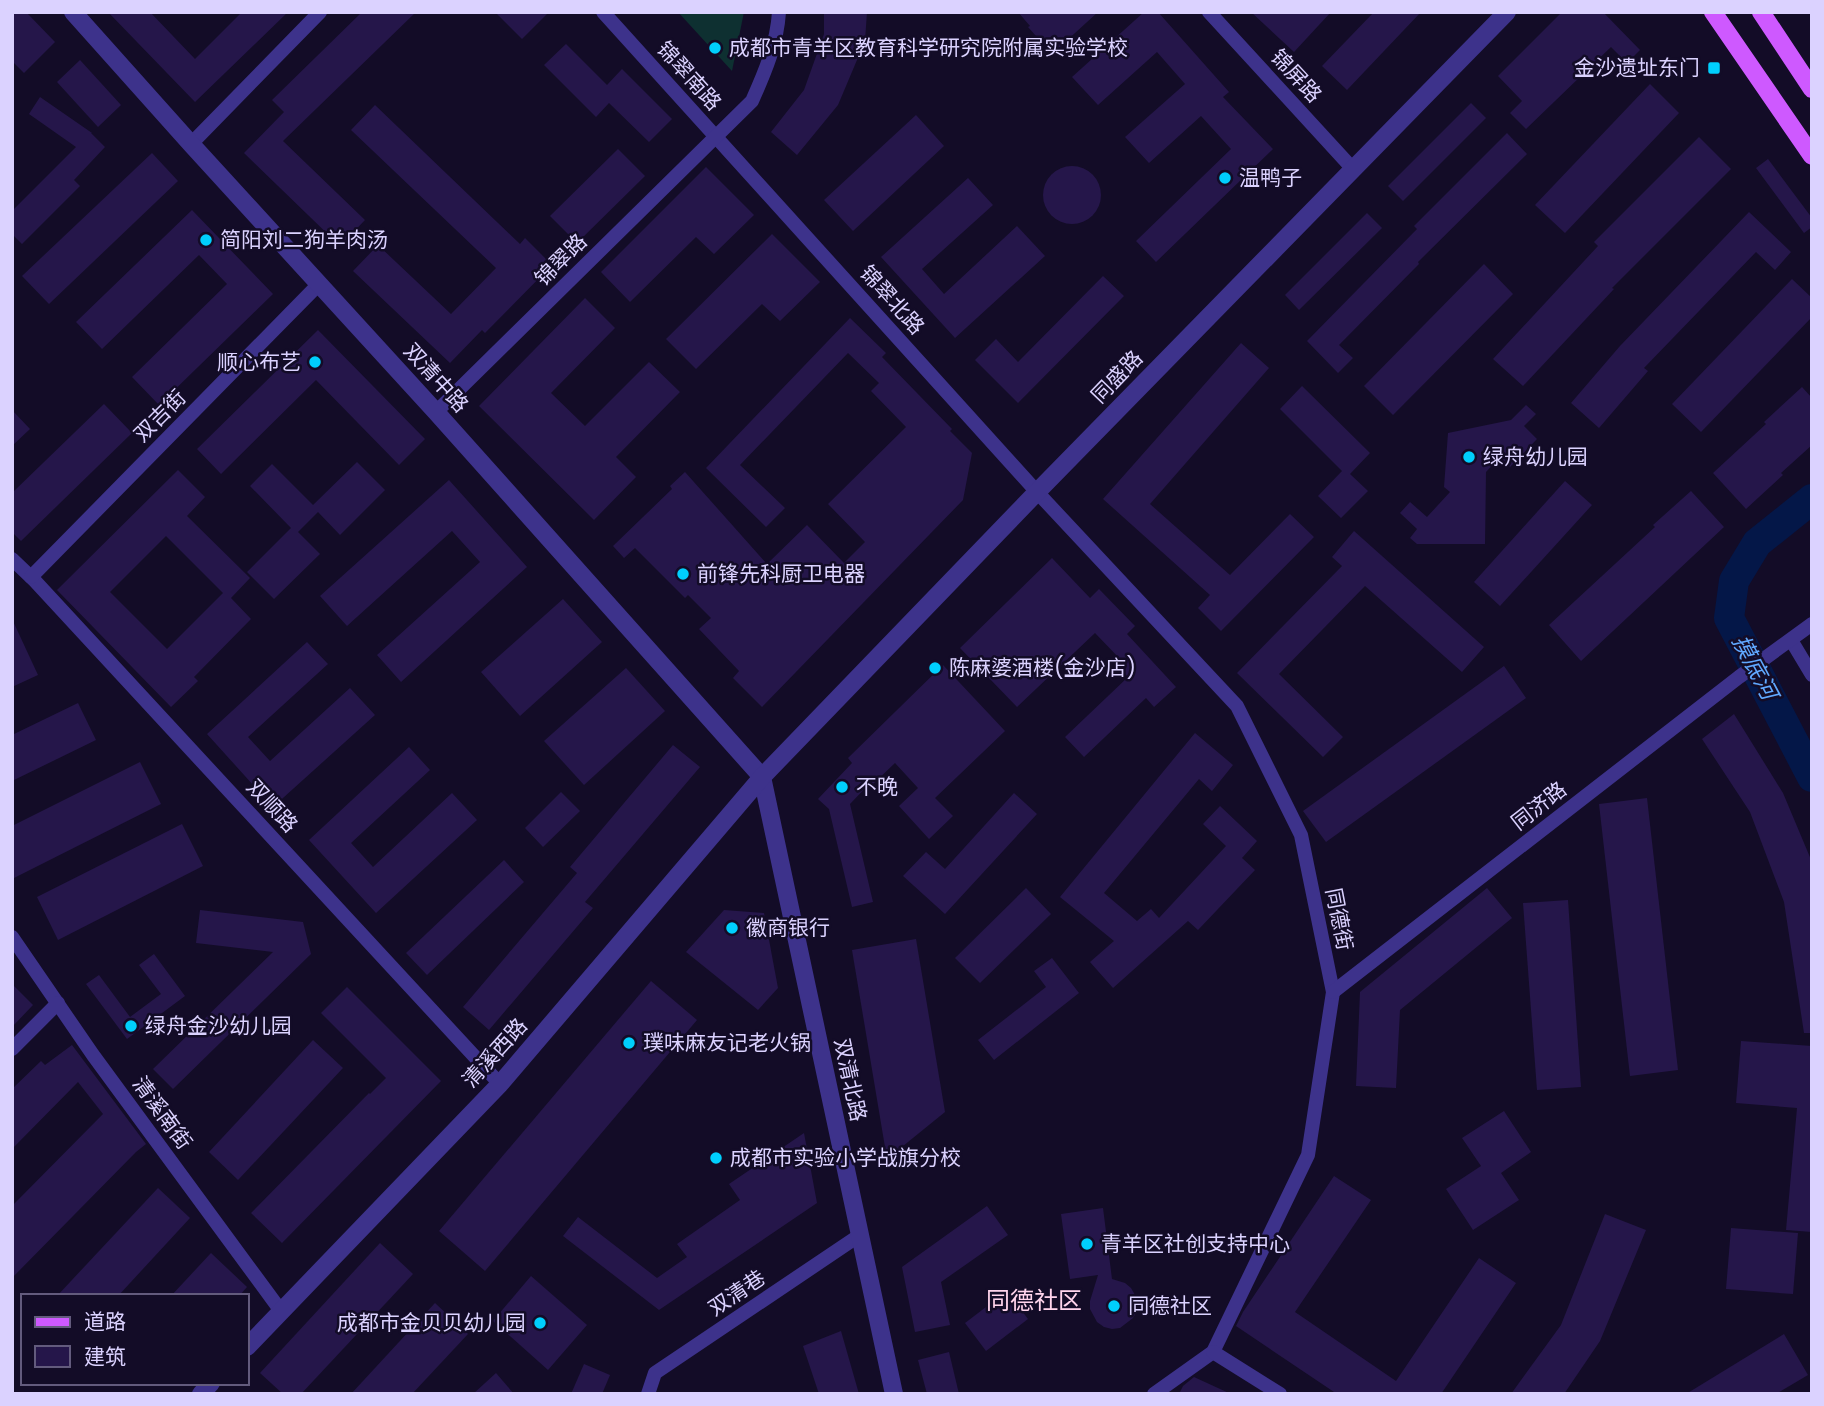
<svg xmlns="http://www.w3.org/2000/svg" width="1824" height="1406" viewBox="0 0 1824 1406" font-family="Poppins,'Noto Sans SC',sans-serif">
<rect width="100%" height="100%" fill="#130c27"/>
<polygon fill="#0e3031" points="678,12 744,12 732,71"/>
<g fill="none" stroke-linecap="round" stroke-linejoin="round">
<polyline stroke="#041748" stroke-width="30" points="1812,499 1757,543 1734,581 1729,618 1812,777"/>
</g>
<g fill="#25164a" fill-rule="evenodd">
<polygon points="12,12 26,12 55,42 24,73 12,61"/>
<polygon points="108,12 150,12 195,59 242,12 288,12 195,102"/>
<polygon points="362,12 416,12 283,141 365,220 340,246 244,153 284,112 272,100"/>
<polygon points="495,12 549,12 522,39"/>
<polygon points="824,12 867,12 865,41 838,105 797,155 771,132 804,90 824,34"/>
<polygon points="1018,12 1098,12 1052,54 1028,27 1030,26"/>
<polygon points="1144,12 1158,12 1229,92 1223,97 1273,149 1156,262 1136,241 1231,149 1201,116 1149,163 1125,137 1185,84 1157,52 1098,105 1072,77"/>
<polygon points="1251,12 1331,12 1294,52"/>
<polygon points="1374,12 1421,12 1347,90 1322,66"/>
<polygon points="1562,12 1603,12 1640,50 1627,63 1611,47 1526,129 1510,113 1522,101 1498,76"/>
<polygon points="566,44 607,85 622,69 672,119 649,142 609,103 596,117 544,65"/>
<polygon points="80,60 121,105 98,127 57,82"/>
<polygon points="1650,84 1679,113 1565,233 1535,205"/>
<polygon points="40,97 92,133 91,133 105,147 74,180 80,186 22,244 12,234 12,211 76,147 29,114"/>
<polygon points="1471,103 1486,118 1403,201 1388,186"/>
<polygon points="375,105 520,244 525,238 552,265 485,333 482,330 450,363 353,271 378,245 451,314 496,268 351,130"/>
<polygon points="916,115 944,146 853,231 824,200"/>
<polygon points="1507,133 1527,154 1418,262 1419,264 1339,345 1353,358 1338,373 1307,341 1417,229 1414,226"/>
<polygon points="1699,137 1731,169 1612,288 1614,289 1523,386 1493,359 1598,246 1594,242"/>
<polygon points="618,149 645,176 577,243 550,216"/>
<polygon points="152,153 178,181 49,304 22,276"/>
<polygon points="1768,159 1812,218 1812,227 1804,233 1756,168"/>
<circle cx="1072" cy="195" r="29"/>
<polygon points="706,167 754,215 714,254 696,237 630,302 601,272"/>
<polygon points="968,178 993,205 922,269 944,294 1017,226 1045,256 955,338 881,257"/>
<polygon points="192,210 273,294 159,405 132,377 227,284 199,255 102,349 76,322"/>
<polygon points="1749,212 1791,252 1775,270 1756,252 1644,368 1648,371 1599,428 1571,403 1620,346"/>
<polygon points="1367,213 1382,228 1299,310 1285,295"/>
<polygon points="772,234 820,282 780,321 762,304 696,369 666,339"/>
<polygon points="1484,264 1513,294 1393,415 1364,386"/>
<polygon points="1103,276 1124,296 1018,403 975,360 996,339 1018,362"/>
<polygon points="1792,279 1812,298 1812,317 1701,432 1672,404"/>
<polygon points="585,298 615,328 551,393 585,426 649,362 680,392 616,457 636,477 594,520 479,406"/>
<polygon points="850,318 886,353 882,357 952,429 950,431 972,453 963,500 762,707 733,678 739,671 699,629 711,618 688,595 685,598 635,548 624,558 613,546 672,489 670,486 685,472 767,564 807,525 844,563 865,542 828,504 906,427 871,391 879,383 848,353 740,465 785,508 766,527 706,468"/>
<polygon points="318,330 425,439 399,465 316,380 221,474 197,449"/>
<polygon points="1241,343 1269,368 1150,504 1230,575 1290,514 1314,537 1221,631 1198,608 1210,595 1103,499"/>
<polygon points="1302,386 1370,453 1350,474 1368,491 1341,518 1318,496 1342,471 1280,409"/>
<polygon points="1802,387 1812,398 1812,445 1781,473 1783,475 1746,509 1713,473 1766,424 1764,422"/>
<polygon points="104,404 132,433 21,541 12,532 12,493"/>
<polygon points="1526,405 1536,414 1524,426 1537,439 1510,467 1500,457 1486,472 1485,544 1417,544 1410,538 1417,529 1400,513 1410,502 1427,517 1450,492 1444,487 1448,433 1511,420"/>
<polygon points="12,410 30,429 12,446"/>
<polygon points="357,462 385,490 340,535 318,512 298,532 320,554 274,599 247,572 291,528 250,486 272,464 313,505"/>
<path d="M178 470 205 497 187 516 250 578 231 598 251 619 194 677 198 681 171 707 57 590ZM166 536 223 593 167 649 110 592Z"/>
<polygon points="449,480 527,567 401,682 377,655 480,562 452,531 347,626 320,596"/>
<polygon points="1565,481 1592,505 1500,606 1474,582"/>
<polygon points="1691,491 1724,527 1581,661 1549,625 1655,527 1653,525"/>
<polygon points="1354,531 1484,647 1462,672 1365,586 1279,674 1343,737 1323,757 1237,673 1342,566 1332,557"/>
<polygon points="1052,558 1090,598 1099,589 1135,626 1127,634 1176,687 1154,707 1146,698 1084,757 1065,737 1128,677 1115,663 1119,658 1095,633 1017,707 960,648"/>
<polygon points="563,599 602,642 520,716 481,672"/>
<polygon points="12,619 38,675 12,687"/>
<polygon points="307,642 328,664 248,737 270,761 350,688 375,715 273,807 207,734"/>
<polygon points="943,665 1005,731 935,798 953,816 929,839 899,806 918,788 895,763 873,784 871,782 850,804 873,902 852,907 829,809 818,799 852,763 848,758"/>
<polygon points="1504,666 1526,698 1326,842 1303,811"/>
<polygon points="626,668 665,711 584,785 544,741"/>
<polygon points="78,703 96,740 12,781 12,735"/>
<polygon points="1734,714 1783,793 1812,862 1812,1033 1804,1033 1784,902 1750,812 1702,739"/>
<polygon points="1195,733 1233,765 1212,791 1199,779 1104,893 1137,921 1151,909 1159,918 1226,846 1203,824 1220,806 1257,841 1242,858 1255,870 1198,930 1188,921 1113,988 1090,962 1114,941 1060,897"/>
<polygon points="673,745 700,767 585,902 593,908 489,1030 463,1007 577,873 570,867"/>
<polygon points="409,747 430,770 351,843 373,867 452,793 477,820 376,913 309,840"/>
<polygon points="140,762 161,804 12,879 12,826"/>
<polygon points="561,792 580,811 543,847 525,828"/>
<polygon points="1014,793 1037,814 945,914 903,876 926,852 945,869"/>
<polygon points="1647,798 1678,1070 1630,1076 1599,804"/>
<polygon points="182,824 203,866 58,940 37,897"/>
<polygon points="504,860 524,882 427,975 406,953"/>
<polygon points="1026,888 1051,914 980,983 955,958"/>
<polygon points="1487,888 1512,918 1400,1010 1396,1088 1356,1086 1360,992"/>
<polygon points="1568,900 1581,1087 1537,1090 1523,903"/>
<polygon points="200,910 303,922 311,954 173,1089 153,1069 273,952 196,943"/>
<polygon points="724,910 764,913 778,988 758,1010 686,952"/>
<polygon points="916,939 945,1112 887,1159 852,950"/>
<polygon points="154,954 185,996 127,1039 86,984 99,975 130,1017 161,994 139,965"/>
<polygon points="1052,958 1079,993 994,1060 978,1040 1046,987 1034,971"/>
<polygon points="651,981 697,1020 485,1271 439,1231"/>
<polygon points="12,984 33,1005 12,1027"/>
<polygon points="347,987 441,1081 282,1243 251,1213 369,1093 370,1094 386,1078 321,1013"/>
<polygon points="313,1040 343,1068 238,1180 209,1152"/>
<polygon points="1741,1041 1812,1046 1812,1232 1786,1230 1797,1108 1736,1103"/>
<polygon points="72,1045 146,1144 136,1152 12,1278 12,1206 103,1114 78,1082 12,1149 12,1089 41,1061 45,1065"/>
<polygon points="1504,1111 1531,1152 1501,1173 1519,1200 1473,1230 1446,1189 1481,1166 1462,1138"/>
<polygon points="804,1133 817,1203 659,1310 563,1236 578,1217 657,1278 687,1257 677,1244 740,1200 729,1184"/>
<polygon points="1334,1176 1371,1200 1295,1312 1396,1381 1479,1258 1516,1283 1441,1394 1337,1394 1236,1326 1243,1312"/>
<polygon points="158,1188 190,1218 118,1296 57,1296"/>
<polygon points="987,1206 1008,1235 941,1282 950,1325 915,1332 902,1267"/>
<polygon points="1103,1208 1112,1279 1125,1283 1131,1288 1135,1295 1137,1302 1137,1311 1133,1318 1120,1328 1112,1329 1104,1327 1097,1322 1090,1309 1090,1301 1098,1275 1070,1279 1061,1214"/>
<polygon points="1605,1214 1646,1230 1600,1341 1564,1394 1511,1394 1561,1325"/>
<polygon points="1731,1228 1798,1233 1793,1294 1726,1289"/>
<polygon points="380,1243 413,1274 301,1394 283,1394 260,1373"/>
<polygon points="211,1253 247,1287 239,1296 171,1296"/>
<polygon points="531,1276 587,1325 548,1370 493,1321"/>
<polygon points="1007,1291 1028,1319 986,1351 965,1323"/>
<polygon points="435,1303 468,1334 412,1394 351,1394"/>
<polygon points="841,1331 859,1394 819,1394 803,1346"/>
<polygon points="1784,1334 1808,1375 1776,1394 1686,1394"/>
<polygon points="949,1352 959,1394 927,1394 918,1360"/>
<polygon points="584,1364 610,1375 602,1394 571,1394"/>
<polygon points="496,1373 514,1394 473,1394"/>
<polygon points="1194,1377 1231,1394 1179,1394 1183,1386"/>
</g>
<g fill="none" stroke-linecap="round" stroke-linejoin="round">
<g stroke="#3d328b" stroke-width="14">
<polyline points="603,12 1037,492 1237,706 1301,835 1333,992 1308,1155 1213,1352 1154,1394"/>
<polyline points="1209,12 1353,169"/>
<polyline points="191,144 320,12"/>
<path d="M436 412 752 101C765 72 777 44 779 12"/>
<polyline points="12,559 35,581 500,1084"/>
<polyline points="31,577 319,284"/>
<polyline points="1791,640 1812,675"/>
<polyline points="12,937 93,1055 281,1311"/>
<polyline points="1333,992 1739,677 1812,624"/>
<polyline points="12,1049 58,1003"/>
<polyline points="1213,1352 1280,1394"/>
<polyline points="648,1394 655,1373 860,1235"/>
</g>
<g stroke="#3d328b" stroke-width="18">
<polyline points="73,12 191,144 436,412 762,777 894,1394"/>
<polyline points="247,1347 500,1084 762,777 1037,492 1507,12"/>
<polyline points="201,1394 211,1383"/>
</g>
<g stroke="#ce59ff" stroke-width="18">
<polyline points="1713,12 1812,156"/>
<polyline points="1761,12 1812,89"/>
</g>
</g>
<g fill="#00cffd" stroke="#130c27" stroke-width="2.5">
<circle cx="715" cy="48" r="7"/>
<rect x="1707" y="61" width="14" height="14" rx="3.5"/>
<circle cx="1225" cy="178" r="7"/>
<circle cx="206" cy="240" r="7"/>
<circle cx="315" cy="362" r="7"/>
<circle cx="1469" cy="457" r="7"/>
<circle cx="683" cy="574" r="7"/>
<circle cx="935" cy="668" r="7"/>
<circle cx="842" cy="787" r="7"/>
<circle cx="732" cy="928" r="7"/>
<circle cx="131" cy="1026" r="7"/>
<circle cx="629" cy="1043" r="7"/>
<circle cx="716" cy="1158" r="7"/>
<circle cx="1087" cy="1244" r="7"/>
<circle cx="1114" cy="1306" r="7"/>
<circle cx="540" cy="1323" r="7"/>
</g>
<g text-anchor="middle" stroke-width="5" stroke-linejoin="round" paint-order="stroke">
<g font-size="21" fill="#dbd2ff" stroke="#130c27" text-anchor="start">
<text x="729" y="55">成都市青羊区教育科学研究院附属实验学校</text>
<text x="1700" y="75" text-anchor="end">金沙遗址东门</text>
<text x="1239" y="185">温鸭子</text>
<text x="220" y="247">简阳刘二狗羊肉汤</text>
<text x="301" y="369" text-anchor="end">顺心布艺</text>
<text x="1483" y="464">绿舟幼儿园</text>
<text x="697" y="581">前锋先科厨卫电器</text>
<text x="949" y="675">陈麻婆酒楼(金沙店)</text>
<text x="856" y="794">不晚</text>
<text x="746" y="935">徽商银行</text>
<text x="145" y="1033">绿舟金沙幼儿园</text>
<text x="643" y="1050">璞味麻友记老火锅</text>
<text x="730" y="1165">成都市实验小学战旗分校</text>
<text x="1101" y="1251">青羊区社创支持中心</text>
<text x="1128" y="1313">同德社区</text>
<text x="526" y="1330" text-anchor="end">成都市金贝贝幼儿园</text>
</g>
<g font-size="21" fill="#dbd2ff" stroke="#130c27">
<text transform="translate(689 76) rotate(48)" y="7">锦翠南路</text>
<text transform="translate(1296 76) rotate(47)" y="7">锦屏路</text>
<text transform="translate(561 260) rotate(-45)" y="7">锦翠路</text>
<text transform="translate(892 300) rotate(48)" y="7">锦翠北路</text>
<text transform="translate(1117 377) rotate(-46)" y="7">同盛路</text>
<text transform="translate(436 378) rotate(48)" y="7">双清中路</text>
<text transform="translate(160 416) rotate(-45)" y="7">双吉街</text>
<text transform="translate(272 806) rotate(47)" y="7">双顺路</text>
<text transform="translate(1539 806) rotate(-38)" y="7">同济路</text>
<text transform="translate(1339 919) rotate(79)" y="7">同德街</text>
<text transform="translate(495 1053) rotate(-48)" y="7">清溪西路</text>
<text transform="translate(850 1080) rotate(78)" y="7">双清北路</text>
<text transform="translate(162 1113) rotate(54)" y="7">清溪南街</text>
<text transform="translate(737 1293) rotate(-34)" y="7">双清巷</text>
</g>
<g font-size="23" font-style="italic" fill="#60a8ff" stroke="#130c27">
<text transform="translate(1755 667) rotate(62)" y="8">摸底河</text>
</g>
<g font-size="24" fill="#ffd4ec" stroke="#130c27">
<text x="1034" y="1309">同德社区</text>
</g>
</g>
<rect width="1824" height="1406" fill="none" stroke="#dbd2ff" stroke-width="28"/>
<rect x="21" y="1294" width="228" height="91" fill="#130c27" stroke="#635b7d" stroke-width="2"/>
<rect x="35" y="1317" width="35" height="10" fill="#ce59ff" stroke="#635b7d" stroke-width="2"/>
<text x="84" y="1329" font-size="21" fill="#dbd2ff">道路</text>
<rect x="35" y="1346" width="35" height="21" fill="#25164a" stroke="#635b7d" stroke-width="2"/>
<text x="84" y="1364" font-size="21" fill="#dbd2ff">建筑</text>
</svg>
